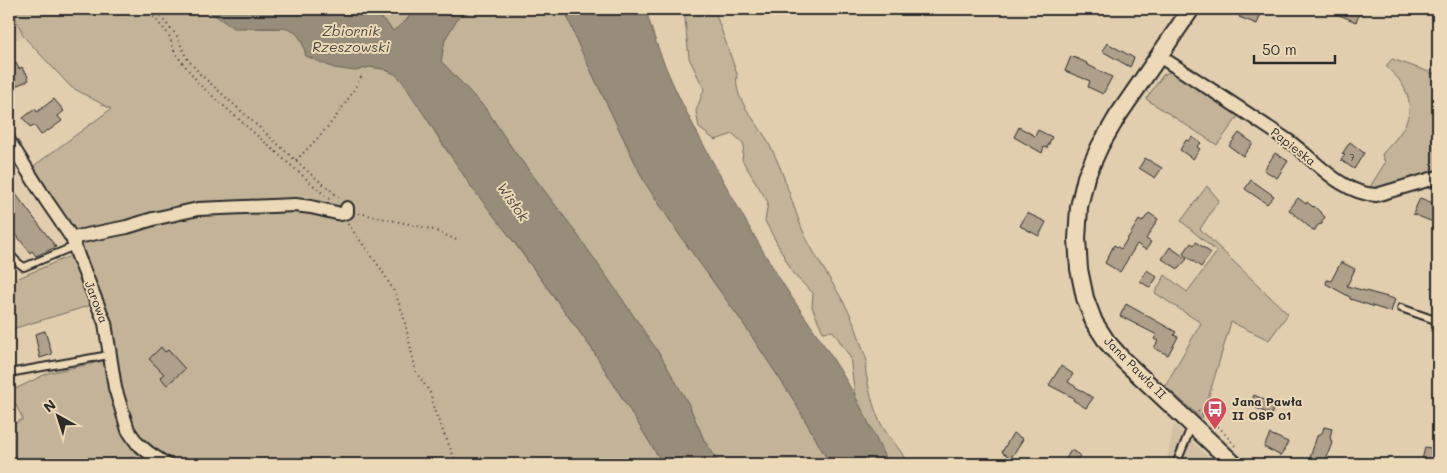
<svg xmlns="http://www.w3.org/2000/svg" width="1447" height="473" viewBox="0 0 1447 473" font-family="Mali,sans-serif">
<rect width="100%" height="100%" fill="#e0ceaf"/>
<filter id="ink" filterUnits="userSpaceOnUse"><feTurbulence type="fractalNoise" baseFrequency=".02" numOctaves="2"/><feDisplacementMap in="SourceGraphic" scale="10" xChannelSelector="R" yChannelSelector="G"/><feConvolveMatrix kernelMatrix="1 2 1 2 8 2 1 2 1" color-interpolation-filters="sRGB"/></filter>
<g filter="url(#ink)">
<g fill="#d1c0a4">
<polygon points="9,9 12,9 24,37 9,41"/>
<polygon points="1174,424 1216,464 1166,464"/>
</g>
<g fill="#c2b399" stroke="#766f62">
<path d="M12 9H206C219 20 239 26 256 28 283 31 299 19 306 56L355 71 370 67 383 69 395 74 402 81 412 93 442 144 592 349 663 464H157L140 454 118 464H9V426L23 419 9 392 48 373 104 361 103 352 105 342 95 304 9 330V282L70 256 75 230 31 168 111 109 71 87 24 37Z"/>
<polygon points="366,9 414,9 406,21 393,31 385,21"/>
<polygon points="464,9 565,9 578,44 644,181 681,237 743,323 793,399 830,464 720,464 718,462 704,440 688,403 572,227 514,151 486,109 441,61 445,39"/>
<path d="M684 9H714L737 74C733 101 757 120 768 142 785 172 792 207 806 238 819 264 837 288 850 314 857 328 861 346 867 361 864 368 867 376 868 384 872 400 876 418 886 432 893 442 903 452 907 464H888L855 396 850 357 833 331 823 332 812 307 813 293 794 275 765 221 768 202 742 160 744 144 733 134 715 140 699 128 696 111 704 89 689 58Z"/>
<path d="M1392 59 1438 75V173L1378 191 1368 190 1385 163 1382 154C1402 133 1420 113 1402 84 1398 77 1391 72 1386 66Z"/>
<polygon points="1173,70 1240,114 1217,145 1146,99 1163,75"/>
<polygon points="1207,186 1219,200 1200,229 1288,314 1269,340 1231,322 1202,419 1165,386 1201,323 1155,293 1165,275 1187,292 1217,252 1181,221"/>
</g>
<g fill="#988d7a" stroke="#6c665a">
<polygon points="206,9 366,9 385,21 393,31 406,21 414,9 464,9 445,39 441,61 486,109 514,151 572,227 616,290 661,356 688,403 704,440 720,464 663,464 592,349 515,243 472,188 402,81 395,74 383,69 370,67 355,71 334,68 306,56 302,41 296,33 285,28 233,28"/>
<path d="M565 9H646C660 65 689 118 716 168 738 207 759 246 783 284 807 321 834 357 855 396 867 418 877 441 888 464H830L793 399 743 323 681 237 644 181 578 44Z"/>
</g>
<g fill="#aea08a" stroke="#2b2b2b">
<polygon points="1243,9 1263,9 1257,24 1239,17"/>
<polygon points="1325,9 1362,9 1356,22"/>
<polygon points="1107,43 1134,58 1130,67 1102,51"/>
<polygon points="1071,56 1087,63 1086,64 1112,77 1103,94 1088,87 1090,81 1065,71"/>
<polygon points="16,63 19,69 22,67 24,72 26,72 29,80 11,88 9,82 9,66"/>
<polygon points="54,99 64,111 58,116 62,121 48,131 47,130 41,135 34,125 31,128 23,118 35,109 37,112"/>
<polygon points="1019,127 1035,136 1038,130 1052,137 1047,148 1044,147 1042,153 1014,137"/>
<polygon points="1239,133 1253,143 1243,156 1229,146"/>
<polygon points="1192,137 1201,143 1197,147 1200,149 1193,159 1180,150 1186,140 1189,141"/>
<polygon points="1350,142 1364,153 1354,169 1341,160 1345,155 1342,154"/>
<polygon points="1275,153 1288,161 1277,178 1264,170"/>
<polygon points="1145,158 1162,168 1155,178 1139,168"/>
<polygon points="1251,180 1274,196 1267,204 1245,189"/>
<polygon points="9,185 30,213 56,247 36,256 32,251 30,253 9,225"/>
<polygon points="1298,198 1306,204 1307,202 1313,207 1314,206 1325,217 1322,221 1322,224 1318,225 1314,231 1289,210"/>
<polygon points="1420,198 1438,205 1433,222 1413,214"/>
<polygon points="1027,213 1046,222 1039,236 1020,226"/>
<polygon points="1149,213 1158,219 1146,239 1151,242 1146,250 1137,244 1120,272 1105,263 1114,245 1121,249 1139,220 1142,222"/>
<polygon points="1196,242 1211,253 1201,267 1183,254 1191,243 1194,245"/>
<polygon points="1170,247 1187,259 1178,269 1162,259"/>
<polygon points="1341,262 1355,269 1347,286 1395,299 1391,312 1350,299 1350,297 1326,284 1327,280 1331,281"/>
<polygon points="1147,270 1157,277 1150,288 1140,281"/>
<polygon points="1126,304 1176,332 1174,335 1178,337 1168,355 1154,348 1158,341 1154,339 1157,335 1120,316"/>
<polygon points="45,331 52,354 40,358 35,334"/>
<polygon points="161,347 165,352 168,350 185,369 167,385 160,377 164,374 149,359"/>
<polygon points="1061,366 1073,374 1068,382 1093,398 1086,408 1073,400 1074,398 1049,385"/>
<polygon points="1254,395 1275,405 1271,415 1250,405"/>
<polygon points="1324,427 1332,429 1330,437 1332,443 1324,464 1308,464 1317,436 1322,433"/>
<polygon points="1013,433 1023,439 1011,458 1002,452"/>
<polygon points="1270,434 1288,442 1281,456 1264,447"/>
<polygon points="1425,447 1436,449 1432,463 1422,460"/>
<polygon points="1071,450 1080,455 1075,464 1063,464"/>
</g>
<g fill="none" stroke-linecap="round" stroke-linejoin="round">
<g stroke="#2b2b2b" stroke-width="10">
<g id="service">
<polyline points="9,253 17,262 24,267 75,246"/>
<polyline points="1401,308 1438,321"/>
<polyline points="9,373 109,355"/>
<polyline points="1176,464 1192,425"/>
<polyline points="1342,464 1343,464"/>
</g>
</g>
<g stroke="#2b2b2b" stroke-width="16">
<g id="minor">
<path d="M1159 56C1203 84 1247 113 1290 142 1315 160 1342 194 1376 195L1438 177"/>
<polyline points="9,141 46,200 72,238 78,256 105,323 115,388 128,430 137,443 149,453 166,464"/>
<polyline points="72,238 127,227 153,219 198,209 295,205 311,207 341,214 347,212 347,208"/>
</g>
</g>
<g stroke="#2b2b2b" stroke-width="20">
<polyline id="tertiary" points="1191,9 1117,117 1100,146 1086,177 1079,207 1077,239 1079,269 1085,298 1094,322 1107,342 1124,361 1234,464"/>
</g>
<g stroke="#2b2b2b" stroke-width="2" stroke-dasharray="1 4" stroke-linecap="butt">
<polyline points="147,9 169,35 175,53 200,85 329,199"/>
<polyline points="154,9 177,36 186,57 200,74 312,175 340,198"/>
<path d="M296 160C324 133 342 112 361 77"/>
<polyline points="359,213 431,229 459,241"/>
<polyline points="348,224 381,269 395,293 403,314 416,372 431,394 434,410 457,464"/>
<polyline points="1198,411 1219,427 1236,447"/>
</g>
<use href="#service" stroke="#ecd9b7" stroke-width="6"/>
<use href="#minor" stroke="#ecd9b7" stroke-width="12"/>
<use href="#tertiary" stroke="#ecd9b7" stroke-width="16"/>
</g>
</g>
<defs>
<g id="bus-pin" transform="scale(1.25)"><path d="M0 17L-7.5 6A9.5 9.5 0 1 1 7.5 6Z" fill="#d1495b" stroke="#ecd9b7"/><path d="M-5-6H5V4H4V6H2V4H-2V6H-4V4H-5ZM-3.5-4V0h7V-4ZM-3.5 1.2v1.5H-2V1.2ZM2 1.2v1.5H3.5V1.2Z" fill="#fff"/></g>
</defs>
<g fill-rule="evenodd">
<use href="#bus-pin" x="1215" y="409"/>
</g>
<g text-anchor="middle" stroke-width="4" stroke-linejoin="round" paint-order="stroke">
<g font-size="10" fill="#4c4843">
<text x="1352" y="161">7</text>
</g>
<g font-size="12" fill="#2b2b2b" stroke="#ecd9b7">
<text transform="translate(1293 147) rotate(38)" y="4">Papieska</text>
<text transform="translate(96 302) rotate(69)" y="4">Jarowa</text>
<text transform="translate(1135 368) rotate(45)" y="4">Jana Pawła II</text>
</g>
<g font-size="12" font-weight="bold" fill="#2b2b2b" stroke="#ecd9b7" text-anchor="start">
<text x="1232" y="406">Jana Pawła<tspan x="1232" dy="14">II OSP 01</tspan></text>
</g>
<g font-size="14" font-style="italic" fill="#4c4843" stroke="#ecd9b7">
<text x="351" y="36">Zbiornik<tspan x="351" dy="16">Rzeszowski</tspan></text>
<text transform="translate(513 202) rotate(55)" y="5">Wisłok</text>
</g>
</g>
<rect width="1447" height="473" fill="none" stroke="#ecd9b7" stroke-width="30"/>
<rect x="15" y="15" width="1417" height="443" fill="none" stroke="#2b2b2b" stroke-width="2" filter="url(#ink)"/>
<g transform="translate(58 416) rotate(321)" stroke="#ecd9b7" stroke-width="4" paint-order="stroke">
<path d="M0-4L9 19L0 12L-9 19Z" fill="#2b2b2b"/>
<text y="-8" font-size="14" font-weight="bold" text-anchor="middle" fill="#2b2b2b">N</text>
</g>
<path d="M1254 55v8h81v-8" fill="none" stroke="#2b2b2b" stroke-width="2.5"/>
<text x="1262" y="55" font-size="15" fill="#2b2b2b" stroke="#ecd9b7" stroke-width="4" paint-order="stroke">50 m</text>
</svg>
